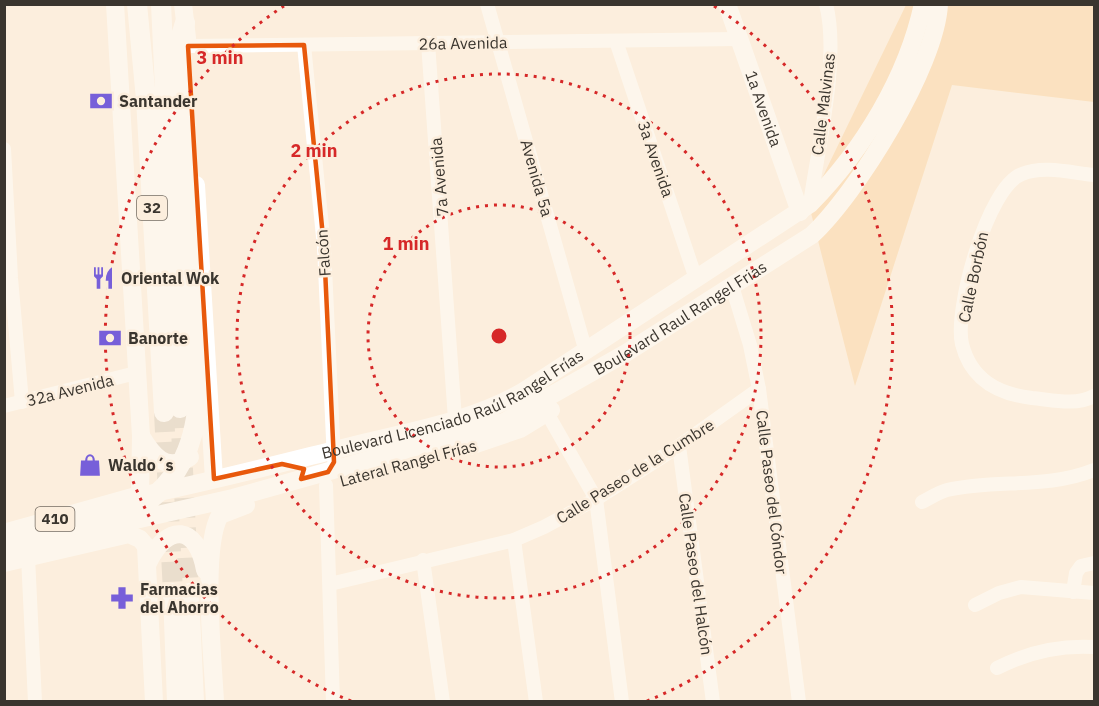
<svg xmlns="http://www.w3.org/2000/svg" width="1099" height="706" viewBox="0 0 1099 706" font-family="'IBM Plex Sans',sans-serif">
<rect width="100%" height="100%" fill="#fceedd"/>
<polygon fill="#fbd19d" points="906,5 1094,5 1094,102 952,85 855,386 809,205"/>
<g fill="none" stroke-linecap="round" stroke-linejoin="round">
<g stroke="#d5c9ba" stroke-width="20" stroke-dasharray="20 10" stroke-linecap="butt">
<polyline points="180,408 189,593"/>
<polyline points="164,412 173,593"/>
</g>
<g stroke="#fff" stroke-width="14">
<polyline points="487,4 586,352"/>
<polyline points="616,41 696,279"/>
<polyline points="428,43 455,419"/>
<polyline points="304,45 324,247 334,460"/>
<polyline points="188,46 738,39"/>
<polyline points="4,149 11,278 22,402"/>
<path d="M1094 175C1072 173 1044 165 1022 174 987 187 954 311 962 344 971 380 998 394 1032 398 1053 400 1075 406 1094 396"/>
<path d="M810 204C818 147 840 59 826 4"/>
<polyline points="732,286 750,345 759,389 799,702"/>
<polyline points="4,406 136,373"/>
<polyline points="547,413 596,499 622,702"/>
<polyline points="679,446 713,702"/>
<polyline points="326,485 333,702"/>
<path d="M922 502C930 498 939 492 947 490 996 479 1047 489 1094 470"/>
<polyline points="514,540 536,702"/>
<polyline points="28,557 35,702"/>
<polyline points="423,560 443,702"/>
<polyline points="330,584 514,540 544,527 596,499 679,446 759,389"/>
<polyline points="1073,592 1076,573 1081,566 1094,563"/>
<polyline points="975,605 999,593 1021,587 1094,593"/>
<path d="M997 668C1028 652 1059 645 1094 647"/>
</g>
<g stroke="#fff" stroke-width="18">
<path id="s1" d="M115 4 141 436 140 496C214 481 286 462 359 444 415 430 475 420 524 391L810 204C863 150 907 78 923 4"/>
<polyline points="183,4 187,38"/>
<path id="s2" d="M727 4 800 212"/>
<polyline points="196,185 214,479"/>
<path d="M141 436C153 456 166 473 190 457"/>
<polyline points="470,446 520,429 551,410"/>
<path id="s3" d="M113 525 233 498 504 422 626 353 812 235C857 193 936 66 939 4"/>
<polyline points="146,546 154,702"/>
<polyline points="4,563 129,534 140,539 146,546"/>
<path d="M148 563C168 522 197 525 205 570"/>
<path d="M215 702C213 660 201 548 220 515L246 505"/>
</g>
<g stroke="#fff" stroke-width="20">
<polyline points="137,4 146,99 164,412"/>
<polyline points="161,4 180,408"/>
<polyline points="4,534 140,496"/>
<path d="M4 552C98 528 189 517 198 401L181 80V36L185 23"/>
<polyline points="173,593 177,702"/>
<polyline points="189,593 194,702"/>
</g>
</g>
<path d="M0 0H1099V706H0ZM304 45 324 247 334 462 328 472 301 479 304 469 282 464 214 479 188 46Z" fill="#fceedd" fill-opacity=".55" fill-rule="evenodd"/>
<path fill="none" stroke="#e8590c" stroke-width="4.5" stroke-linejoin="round" d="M304 45 324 247 334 462 328 472 301 479 304 469 282 464 214 479 188 46Z"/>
<g fill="none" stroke="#d62828" stroke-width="3" stroke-dasharray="3 6">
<circle cx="499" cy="336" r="131"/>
<circle cx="499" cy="336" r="262"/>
<path d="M351 701A394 394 0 0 1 284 6M714 6A394 394 0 0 1 647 701"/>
</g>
<defs>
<g id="bank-bare" transform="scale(1.8)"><path d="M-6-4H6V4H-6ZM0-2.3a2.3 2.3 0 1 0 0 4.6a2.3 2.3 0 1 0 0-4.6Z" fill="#775fd9" stroke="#fceedd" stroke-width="2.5" paint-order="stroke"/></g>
<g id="restaurant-bare" transform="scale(1.8)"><path d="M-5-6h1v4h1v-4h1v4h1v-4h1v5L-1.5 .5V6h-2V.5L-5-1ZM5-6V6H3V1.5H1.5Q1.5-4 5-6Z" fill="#775fd9" stroke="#fceedd" stroke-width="2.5" paint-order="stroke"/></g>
<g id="shop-bare" transform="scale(1.8)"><path d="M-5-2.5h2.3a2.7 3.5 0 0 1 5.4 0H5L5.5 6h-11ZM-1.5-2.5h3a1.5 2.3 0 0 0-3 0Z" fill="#775fd9" stroke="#fceedd" stroke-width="2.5" paint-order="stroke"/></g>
<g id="pharmacy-bare" transform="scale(1.8)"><path d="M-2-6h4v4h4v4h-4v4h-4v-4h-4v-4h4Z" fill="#775fd9" stroke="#fceedd" stroke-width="2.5" paint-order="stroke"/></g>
</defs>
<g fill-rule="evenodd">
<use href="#bank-bare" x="101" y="101"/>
<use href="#restaurant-bare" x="103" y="278"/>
<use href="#bank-bare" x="110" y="338"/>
<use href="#shop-bare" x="90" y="465"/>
<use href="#pharmacy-bare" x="122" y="598"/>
</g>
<g text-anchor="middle" stroke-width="5" stroke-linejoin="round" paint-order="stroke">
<g fill="#fceedd" stroke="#746c62" stroke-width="1.5">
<rect x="137" y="196" width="30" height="24" rx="4.5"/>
<rect x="35.5" y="507" width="39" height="24" rx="4.5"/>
</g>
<g font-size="15" font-weight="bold" fill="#3a352e">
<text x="152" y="213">32</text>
<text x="55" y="524">410</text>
</g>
<g font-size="16" fill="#3a352e" stroke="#fceedd">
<text transform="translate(463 43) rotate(-1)" y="6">26a Avenida</text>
<text transform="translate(823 104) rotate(-83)" y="6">Calle Malvinas</text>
<text dy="6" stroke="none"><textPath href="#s2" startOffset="111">1a Avenida</textPath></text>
<text transform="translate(656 159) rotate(71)" y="6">3a Avenida</text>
<text transform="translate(439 177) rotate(-95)" y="6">7a Avenida</text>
<text transform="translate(537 178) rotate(74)" y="6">Avenida 5a</text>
<text transform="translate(323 253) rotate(-94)" y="6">Falcón</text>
<text transform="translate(973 277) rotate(-78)" y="6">Calle Borbón</text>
<text dy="6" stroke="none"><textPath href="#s3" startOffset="609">Boulevard Raul Rangel Frias</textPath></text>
<text transform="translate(70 390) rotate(-14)" y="6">32a Avenida</text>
<text dy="6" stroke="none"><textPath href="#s1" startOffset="820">Boulevard Licenciado Raúl Rangel Frías</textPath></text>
<text transform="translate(408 463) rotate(-15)" y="6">Lateral Rangel Frías</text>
<text transform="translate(635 471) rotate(-32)" y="6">Calle Paseo de la Cumbre</text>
<text transform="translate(772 492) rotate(83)" y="6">Calle Paseo del Cóndor</text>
<text transform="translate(696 574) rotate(82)" y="6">Calle Paseo del Halcón</text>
</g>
<g font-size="16" font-weight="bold" fill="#3a352e" stroke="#fceedd" text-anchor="start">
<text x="119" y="107">Santander</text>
<text x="121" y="284">Oriental Wok</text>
<text x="128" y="344">Banorte</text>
<text x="108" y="471">Waldo´s</text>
<text x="140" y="595">Farmacias<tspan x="140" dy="18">del Ahorro</tspan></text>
</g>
</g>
<circle cx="499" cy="336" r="9" fill="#d62828" stroke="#fceedd" stroke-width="3"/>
<g font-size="18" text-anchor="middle" font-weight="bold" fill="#d62828" stroke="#fceedd" stroke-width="5" stroke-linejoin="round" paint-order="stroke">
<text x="220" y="64">3 min</text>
<text x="314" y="157">2 min</text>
<text x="406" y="250">1 min</text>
</g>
<rect width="1099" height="706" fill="none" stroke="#3a352e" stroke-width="12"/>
</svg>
